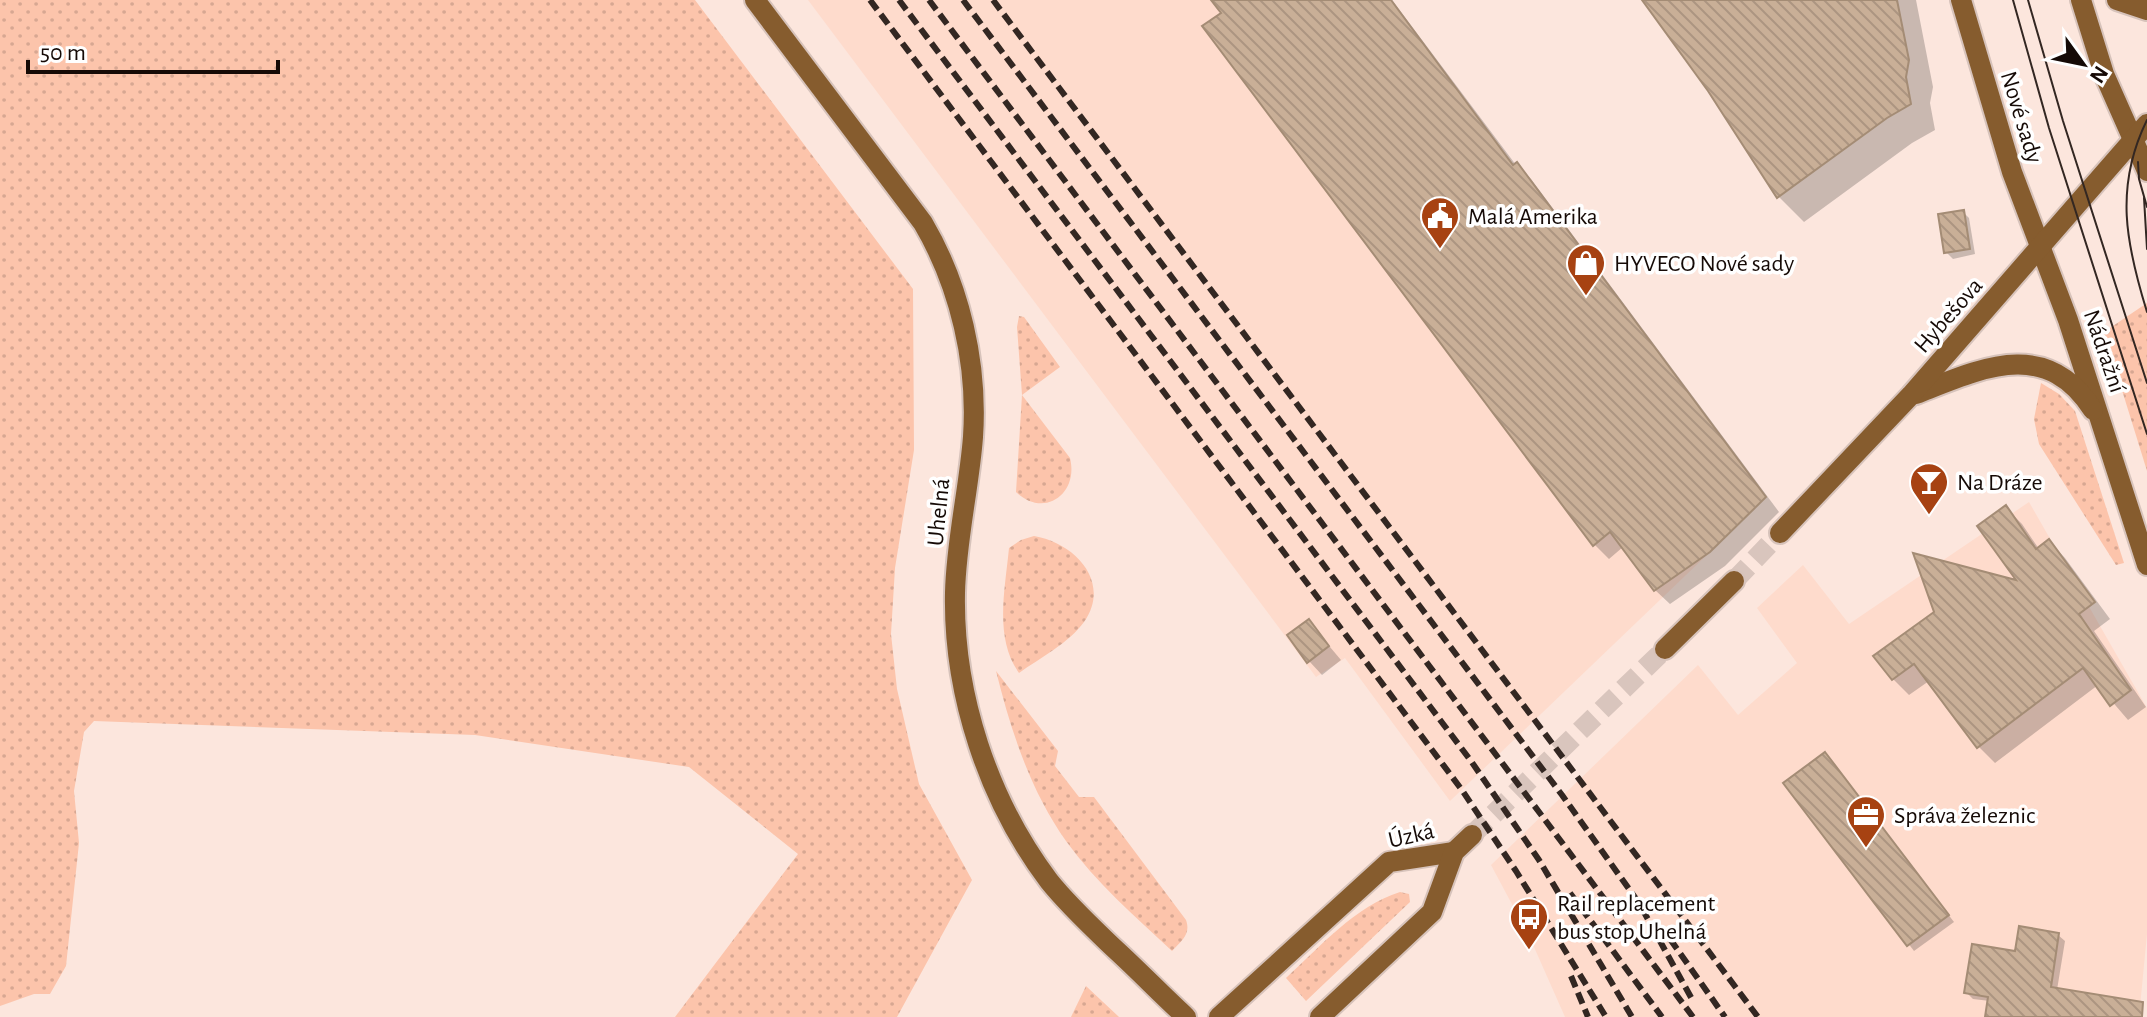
<svg xmlns="http://www.w3.org/2000/svg" width="2147" height="1017" viewBox="0 0 2147 1017" font-family="'Alegreya Sans',sans-serif">
<defs>
<pattern id="grass-dots" width="8" height="8" patternUnits="userSpaceOnUse" patternTransform="scale(2)"><rect width="8" height="8" fill="#fcc4ab"/><path d="M2 2h.1M6 6h.1" fill="none" stroke="#d7a792" stroke-width="1.8" stroke-linecap="round"/></pattern>
<pattern id="building-back-hatch" width="6" height="6" patternUnits="userSpaceOnUse" patternTransform="scale(2)"><rect width="6" height="6" fill="#c9af97"/><path d="M-1 5l2 2M0 0l6 6M5-1l2 2" fill="none" stroke="#ac9581"/></pattern>
</defs>
<rect width="100%" height="100%" fill="#fce6dd"/>
<g fill="#fedbcc">
<polygon points="808,0 1377,0 1710,552 1450,801 1345,658 1316,677"/>
<polygon points="2029,502 2147,708 2147,934 2139,1017 1565,1017 1530,938 1491,865 1698,665 1738,715 1797,663 1757,608 1803,565 1849,624"/>
</g>
<g fill="url(#grass-dots)">
<polygon points="0,0 695,0 913,289 914,450 895,568 891,634 897,689 919,784 972,880 897,1017 675,1017 798,854 689,767 475,735 94,721 84,732 74,791 79,843 66,966 50,994 34,994 0,1006"/>
<polygon points="2147,303 2147,471 2104,332"/>
<path d="M1019 316 1024 317 1060 367 1022 395 1070 458C1079 494 1044 519 1016 492L1022 395 1017 327Z"/>
<polygon points="2041,383 2059,394 2075,411 2124,563 2116,565 2039,444 2034,419"/>
<path d="M1034 536C1075 543 1112 582 1084 622 1069 643 1040 658 1019 673 994 638 1005 590 1009 548L1021 540Z"/>
<path d="M996 671 1058 751 1055 766 1079 797H1094L1186 920C1191 934 1182 940 1172 951 1135 916 1096 883 1066 841 1030 790 1011 731 996 671Z"/>
<path d="M1400 892 1409 894 1410 902 1306 1001 1286 978C1320 947 1355 906 1400 892Z"/>
<polygon points="1086,986 1119,1017 1071,1017"/>
</g>
<g fill="#0003">
<polygon points="1215,0 1392,0 1516,165 1531,179 1779,512 1725,566 1670,604 1655,590 1623,547 1609,559 1595,545 1205,26 1224,13"/>
<polygon points="1646,0 1916,0 1933,87 1930,103 1935,130 1912,143 1804,222 1779,197 1710,90"/>
<polygon points="1963,212 1969,218 1975,254 1953,259 1946,252"/>
<polygon points="2005,507 2022,524 2039,549 2049,541 2065,558 2110,619 2094,631 2146,707 2128,720 2098,685 1995,763 1979,747 1929,681 1909,695 1893,679 2021,584"/>
<polygon points="1308,621 1341,660 1322,675 1309,661"/>
<polygon points="1831,761 1954,922 1914,951 1786,783"/>
<polygon points="2058,935 2065,941 2057,990 2111,1017 1987,1017 1990,1001 1973,999 1966,992 2017,954"/>
</g>
<g fill="url(#building-back-hatch)" stroke="#a48c75" stroke-width="2">
<polygon points="1211,0 1391,0 1513,165 1517,162 1766,497 1710,552 1654,591 1610,532 1593,546 1202,26 1221,13"/>
<polygon points="1642,0 1897,0 1909,60 1906,77 1911,104 1887,118 1777,198 1708,91"/>
<polygon points="1964,210 1970,249 1944,253 1938,214"/>
<polygon points="2006,505 2036,549 2049,539 2095,602 2079,614 2131,690 2110,706 2083,668 1977,748 1914,664 1892,680 1873,656 1934,612 1913,553 2016,580 1977,526"/>
<polygon points="1309,619 1329,646 1307,663 1287,635"/>
<polygon points="1825,752 1949,915 1907,946 1783,783"/>
<polygon points="2019,926 2059,933 2051,987 2143,1002 2142,1017 1985,1017 1988,997 1964,993 1972,944 2015,951"/>
</g>
<g fill="none" stroke-linecap="round" stroke-linejoin="round">
<g stroke="#d9c5bd" stroke-width="20" stroke-dasharray="20 10" stroke-linecap="butt">
<polyline points="1734,581 1780,533"/>
<polyline points="1472,835 1665,649"/>
</g>
<g stroke="#d7c3bb" stroke-width="24">
<g id="secondary">
<path d="M755 0 923 223C960 286 978 364 973 437 969 489 956 541 955 593 953 694 988 800 1049 881 1069 906 1093 928 1116 950 1140 972 1162 995 1186 1017"/>
<polyline points="1961,0 2012,172 2068,320 2147,565"/>
<polyline points="2081,0 2104,74 2147,171"/>
<polyline points="2117,0 2147,10"/>
<path d="M1916 394C1980 369 2046 336 2093 410"/>
<polyline points="1780,533 1911,395 2147,124"/>
<polyline points="1665,649 1734,581"/>
<polyline points="1219,1017 1389,862 1454,852"/>
<polyline points="1320,1017 1432,912 1454,852 1472,835"/>
</g>
</g>
<use href="#secondary" stroke="#865c2e" stroke-width="20"/>
<g stroke="#332722" stroke-width="2">
<polyline points="2013,0 2049,128 2147,434"/>
<polyline points="2028,0 2063,121 2147,383"/>
<path d="M2147 120C2114 187 2126 244 2147 312"/>
<polyline points="2138,162 2139,179 2147,207"/>
<polyline points="2144,198 2147,249"/>
</g>
<g stroke="#332722" stroke-width="6" stroke-dasharray="12 6" stroke-linecap="butt">
<polyline points="870,0 1462,790 1516,871 1606,1017"/>
<polyline points="899,0 1471,761 1539,860 1632,1017"/>
<polyline points="929,0 1693,1017"/>
<polyline points="963,0 1562,795 1639,903 1693,1001"/>
<polyline points="993,0 1758,1017"/>
<polyline points="1570,893 1662,1017"/>
<polyline points="1670,939 1725,1017"/>
<polyline points="1571,976 1588,1017"/>
</g>
</g>
<defs>
<g id="civic-pin" transform="scale(2)"><path d="M0 17L-7.5 6A9.5 9.5 0 1 1 7.5 6Z" fill="#a74212" stroke="#fff"/><path d="M-.6-6.5H3V-4.5H.6V-3L4-1V1h2V6H-6V1h2V-1L-.6-3ZM-1.2 2.5V6h2.4V2.5Z" fill="#fff"/></g>
<g id="shop-pin" transform="scale(2)"><path d="M0 17L-7.5 6A9.5 9.5 0 1 1 7.5 6Z" fill="#a74212" stroke="#fff"/><path d="M-5-2.5h2.3a2.7 3.5 0 0 1 5.4 0H5L5.5 6h-11ZM-1.5-2.5h3a1.5 2.3 0 0 0-3 0Z" fill="#fff"/></g>
<g id="bar-pin" transform="scale(2)"><path d="M0 17L-7.5 6A9.5 9.5 0 1 1 7.5 6Z" fill="#a74212" stroke="#fff"/><path d="M-6-5H6L.8 .8V4.5H3.5V6h-7V4.5H-.8V.8Z" fill="#fff"/></g>
<g id="office-pin" transform="scale(2)"><path d="M0 17L-7.5 6A9.5 9.5 0 1 1 7.5 6Z" fill="#a74212" stroke="#fff"/><path d="M-6-3h4V-5.5h4V-3h4V5H-6ZM-1-4.5V-3h2v-1.5ZM-6 0V1H6V0Z" fill="#fff"/></g>
<g id="bus-pin" transform="scale(2)"><path d="M0 17L-7.5 6A9.5 9.5 0 1 1 7.5 6Z" fill="#a74212" stroke="#fff"/><path d="M-5-6H5V4H4V6H2V4H-2V6H-4V4H-5ZM-3.5-4V0h7V-4ZM-3.5 1.2v1.5H-2V1.2ZM2 1.2v1.5H3.5V1.2Z" fill="#fff"/></g>
</defs>
<g fill-rule="evenodd">
<use href="#civic-pin" x="1440" y="216"/>
<use href="#shop-pin" x="1586" y="263"/>
<use href="#bar-pin" x="1929" y="482"/>
<use href="#office-pin" x="1866" y="815"/>
<use href="#bus-pin" x="1529" y="917"/>
</g>
<g text-anchor="middle" stroke-width="7" stroke-linejoin="round" paint-order="stroke">
<g font-size="24" fill="#150a06" stroke="#fff">
<text transform="translate(2022 117) rotate(73)" y="8">Nové sady</text>
<text transform="translate(1948 315) rotate(-49)" y="8">Hybešova</text>
<text transform="translate(2105 351) rotate(71)" y="8">Nádražní</text>
<text transform="translate(938 512) rotate(-84)" y="8">Uhelná</text>
<text transform="translate(1411 835) rotate(-13)" y="8">Úzká</text>
</g>
<g font-size="24" fill="#150a06" stroke="#fff" text-anchor="start">
<text x="1468" y="224">Malá Amerika</text>
<text x="1614" y="271">HYVECO Nové sady</text>
<text x="1957" y="490">Na Dráze</text>
<text x="1894" y="823">Správa železnic</text>
<text x="1557" y="911">Rail replacement<tspan x="1557" dy="28">bus stop Uhelná</tspan></text>
</g>
</g>
<g transform="translate(2083 64) rotate(123)" stroke="#ffffff" stroke-width="6" paint-order="stroke">
<path d="M0-6L14 30L0 20L-14 30Z" fill="#150a06"/>
<text y="-12" font-size="22" font-weight="bold" text-anchor="middle" fill="#150a06">N</text>
</g>
<path d="M28 60v12h250v-12" fill="none" stroke="#150a06" stroke-width="4"/>
<text x="40" y="60" font-size="24" fill="#150a06" stroke="#ffffff" stroke-width="6" paint-order="stroke">50 m</text>
</svg>
